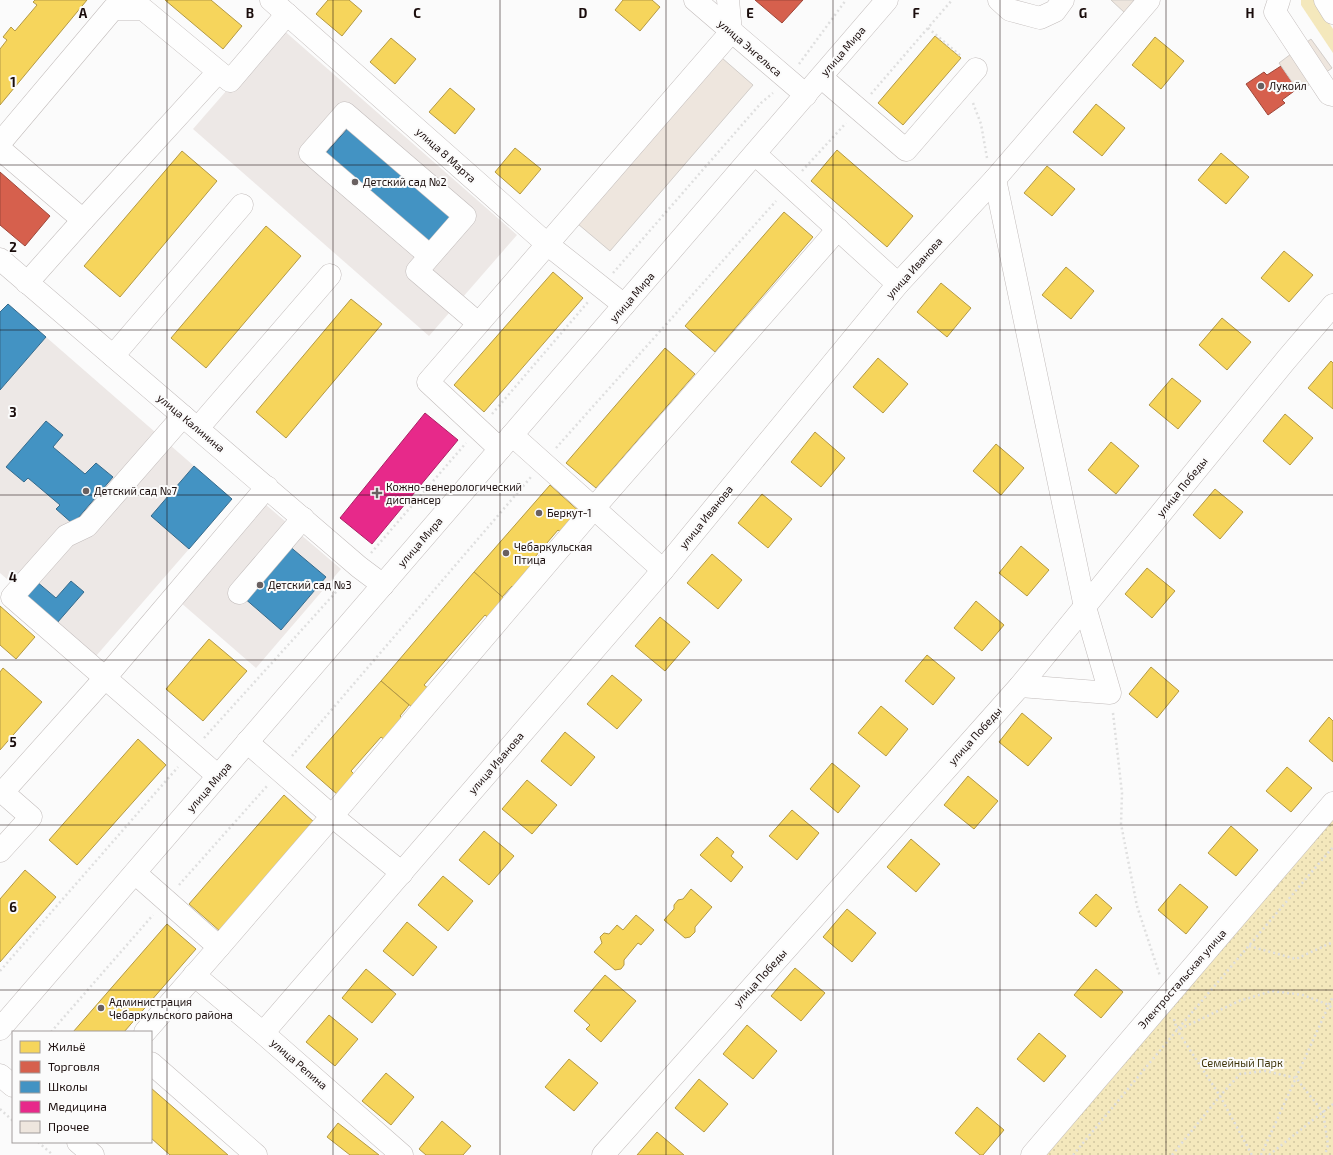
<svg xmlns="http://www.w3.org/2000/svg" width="1333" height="1155" viewBox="0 0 1333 1155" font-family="'Exo 2',sans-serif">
<defs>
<pattern id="park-dots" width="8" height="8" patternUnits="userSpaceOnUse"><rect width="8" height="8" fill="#f4e8bc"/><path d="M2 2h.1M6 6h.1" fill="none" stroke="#d1c6a0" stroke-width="1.8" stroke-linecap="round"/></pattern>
</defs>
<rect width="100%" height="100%" fill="#fbfbfb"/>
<g fill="#ede8e6">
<polygon points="281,28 517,235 429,336 193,129"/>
<polygon points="46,337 194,466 152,516 189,549 96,656 0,573 0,390"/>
<polygon points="265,504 341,569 256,668 180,602"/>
</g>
<polygon fill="#f4e8bc" points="1301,0 1314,0 1333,29 1333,53 1301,5"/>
<polygon fill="url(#park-dots)" points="1333,816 1333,1155 1043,1155"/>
<g fill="#f6d55c" stroke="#b49944">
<polygon points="35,0 87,0 0,105 0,49 7,40 3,37 11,27 15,31 37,5 33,2"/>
<polygon points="165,0 211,0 242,26 223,49"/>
<polygon points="328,0 349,0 362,11 342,36 316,14"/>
<polygon points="623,0 652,0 660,7 640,31 615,10"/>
<polygon points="935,36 961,58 903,125 878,103"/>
<polygon points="1155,37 1184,61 1161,89 1132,65"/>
<polygon points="391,38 416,59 395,84 370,62"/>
<polygon points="450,88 475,109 455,134 429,112"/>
<polygon points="1096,104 1125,128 1102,156 1073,132"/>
<polygon points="515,148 541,169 520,194 495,172"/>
<polygon points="837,150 913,216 887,247 811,181"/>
<polygon points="182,151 217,181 120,297 84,266"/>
<polygon points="1221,153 1249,177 1226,204 1198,180"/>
<polygon points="1047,166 1075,189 1052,216 1024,193"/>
<polygon points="784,212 813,237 715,352 685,326"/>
<polygon points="266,226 301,256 206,368 171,338"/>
<polygon points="1284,251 1313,275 1289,302 1261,278"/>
<polygon points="1066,267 1094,291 1071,319 1042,295"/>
<polygon points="553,272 583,298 484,412 454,385"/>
<polygon points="941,283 971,308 947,337 917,312"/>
<polygon points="351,299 382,324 286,438 256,412"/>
<polygon points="1222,318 1251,342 1227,370 1199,345"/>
<polygon points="665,348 695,374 596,488 566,463"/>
<polygon points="878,358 908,384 883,413 853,387"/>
<polygon points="1331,361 1333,363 1333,409 1308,388"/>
<polygon points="1172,378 1201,401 1178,429 1149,405"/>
<polygon points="1285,414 1313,438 1290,465 1263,441"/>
<polygon points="815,432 845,458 821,487 791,462"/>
<polygon points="1111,442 1139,466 1116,494 1088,470"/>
<polygon points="996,444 1024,468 1001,495 973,471"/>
<polygon points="550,485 581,513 563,534 558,530 529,564 534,568 515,589 512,586 502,597 474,572"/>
<polygon points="1215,489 1243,512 1220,539 1193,515"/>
<polygon points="762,494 792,519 768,548 738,523"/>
<polygon points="1021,546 1049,570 1027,596 999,573"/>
<polygon points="712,554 742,580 718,609 687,583"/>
<polygon points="1147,568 1175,591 1152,618 1125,594"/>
<polygon points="474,572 506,600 490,619 485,615 424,685 429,689 413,708 381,681"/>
<polygon points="976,601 1004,625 982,651 954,628"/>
<polygon points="0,606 35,637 16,659 0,645"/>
<polygon points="660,617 690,642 665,671 635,646"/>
<polygon points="209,639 247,671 203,721 166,689"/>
<polygon points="927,655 955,678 933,705 905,681"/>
<polygon points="1151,667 1179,691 1157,718 1129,694"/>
<polygon points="3,668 42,702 0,750 0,672"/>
<polygon points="612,675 642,700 617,729 587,704"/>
<polygon points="381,681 409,705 400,716 403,719 385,740 381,737 351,771 355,775 338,795 306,767"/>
<polygon points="881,706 908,729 886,756 858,733"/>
<polygon points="1022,713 1052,738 1028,766 999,742"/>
<polygon points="1329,717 1333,721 1333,762 1309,741"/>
<polygon points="565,732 595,757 571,786 541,761"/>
<polygon points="138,739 166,765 77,865 49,840"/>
<polygon points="832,763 860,786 838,813 810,789"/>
<polygon points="1287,767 1312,788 1291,812 1266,791"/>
<polygon points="968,776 998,801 974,829 944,805"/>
<polygon points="527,780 557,805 532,834 502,809"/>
<polygon points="284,795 315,823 221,932 189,904"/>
<polygon points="792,810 819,833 797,860 769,836"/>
<polygon points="1231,826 1258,850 1236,876 1208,853"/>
<polygon points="484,831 514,856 489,885 459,860"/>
<polygon points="717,837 734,852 731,856 743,867 731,882 700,855"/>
<polygon points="911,839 940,864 916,892 887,867"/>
<polygon points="25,870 56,897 0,962 0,899"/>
<polygon points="443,876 473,901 448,931 418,905"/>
<polygon points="1180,884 1208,907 1186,934 1158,910"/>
<polygon points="691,889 712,907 695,927 695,932 690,937 685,938 664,920 674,909 674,905 678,900 683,899"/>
<polygon points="1096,894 1112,908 1096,927 1079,913"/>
<polygon points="847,909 876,933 852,962 823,937"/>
<polygon points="636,915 654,930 641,945 638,943 624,960 624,965 621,969 615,970 594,952 602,943 600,937 604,933 609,934 617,925 623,930"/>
<polygon points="407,922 437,947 413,976 383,951"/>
<polygon points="167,924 196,949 124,1032 73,1032"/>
<polygon points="795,968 825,993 801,1021 771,996"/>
<polygon points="366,969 396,994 372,1023 342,998"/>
<polygon points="1096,969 1123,992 1101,1018 1074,995"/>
<polygon points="605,975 636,1001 601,1042 586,1029 590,1025 574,1011"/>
<polygon points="329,1015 358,1039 335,1066 306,1042"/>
<polygon points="747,1025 777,1051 753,1079 723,1054"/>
<polygon points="1039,1033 1066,1056 1044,1082 1017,1059"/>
<polygon points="569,1059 598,1083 574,1111 545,1087"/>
<polygon points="386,1073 414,1097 391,1125 362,1101"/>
<polygon points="699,1079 728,1104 704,1132 675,1108"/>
<polygon points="151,1088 228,1155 170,1155 151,1138"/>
<polygon points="977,1107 1004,1130 983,1155 980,1155 955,1133"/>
<polygon points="442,1121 471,1146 463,1155 426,1155 419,1149"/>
<polygon points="338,1123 379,1155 350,1155 327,1137"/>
<polygon points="657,1132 684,1155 637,1155"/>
</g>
<g fill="#d6604d" stroke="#9e473a">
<polygon points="755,0 803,0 782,23"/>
<polygon points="1281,66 1297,89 1282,100 1285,103 1268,115 1246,84 1264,72 1267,75"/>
<polygon points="0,172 50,216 25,246 0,225"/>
</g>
<g fill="#4393c3" stroke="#376b8c">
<polygon points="349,127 455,218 430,247 324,155"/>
<polygon points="8,304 46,337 0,390 0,312"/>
<polygon points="46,421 63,435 53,447 85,474 96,463 113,477 73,524 56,509 60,505 28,478 24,482 6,467"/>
<polygon points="194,466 232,499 189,549 151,516"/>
<polygon points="288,545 326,577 281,630 243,597"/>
<polygon points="36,581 56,598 71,581 84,592 57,623 24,594"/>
</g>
<polygon fill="#e7298a" stroke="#aa2164" points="425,413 458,440 372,544 340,518"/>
<g fill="#eee6de" stroke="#d2cdc9">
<polygon points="1111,0 1137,0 1125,13"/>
<polygon points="1311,39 1332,68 1299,92 1279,63"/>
<polygon points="722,58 753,85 610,251 578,224"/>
</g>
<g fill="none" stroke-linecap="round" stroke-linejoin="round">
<g stroke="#c2bcbb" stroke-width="23">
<g id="minor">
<polyline points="271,0 547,244 624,305"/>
<polyline points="695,0 806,95"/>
<polyline points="999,0 1010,10 1040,18 1055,11 1063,0"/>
<polyline points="1279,0 1275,12 1329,94 1333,95"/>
<polyline points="821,77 906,150 976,69"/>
<polyline points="0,143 113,9 143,9 230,81 287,14"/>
<polyline points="0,149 83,220"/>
<polyline points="755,154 898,284"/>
<polyline points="995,179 1085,607 1110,693 1020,686"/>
<polyline points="430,256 310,153 345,113 465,216 417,271 478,323"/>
<polyline points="0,259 359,567 383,585"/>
<polyline points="27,283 83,220 218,72"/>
<polyline points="113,356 242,205"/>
<polyline points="183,416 87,526 66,536 12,597 218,776"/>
<polyline points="198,428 330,275"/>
<polyline points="512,435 663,570"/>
<polyline points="500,449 428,382 731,32 728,0"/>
<polyline points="239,593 303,518"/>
<polyline points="0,790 31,817 0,851"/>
<polyline points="3,792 105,678 267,487"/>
<polyline points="135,873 219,947 145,1032"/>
<polyline points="402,873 332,816 594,508 838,229"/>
<polyline points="219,947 332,816 247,742"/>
<polyline points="194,975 263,1033 402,1155"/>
<polyline points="0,1029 887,0"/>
<polyline points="263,1033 663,570 898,284 995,179 1149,0"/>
<polyline points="151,1063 256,1155"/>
<polyline points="0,1075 13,1086"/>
<polyline points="78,1142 93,1155"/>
<polyline points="603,1155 1020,686 1286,360 1333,305"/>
<polyline points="1032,1155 1333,803"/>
</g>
</g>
<g stroke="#c2bcbb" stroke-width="23">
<polyline id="major" points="1325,0 1333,13"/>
</g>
<g stroke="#dfdfdf" stroke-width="2.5" stroke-dasharray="2 3" stroke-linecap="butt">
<polyline points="928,28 962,57"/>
<polyline points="799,64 846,0"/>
<polyline points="871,94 952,0"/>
<polyline points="973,103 981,124 987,158"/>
<polyline points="802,171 846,123"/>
<polyline points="613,273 761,103 773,93"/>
<polyline points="492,414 588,302"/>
<polyline points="556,448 776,201"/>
<polyline points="371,553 466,443"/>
<polyline points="1113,713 1122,793 1121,824 1137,906 1160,976"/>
<polyline points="204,738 345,582"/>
<polyline points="292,756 531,477"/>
<polyline points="179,885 267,786"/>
<polyline points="1249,946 1296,959 1333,942"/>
<polyline points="0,971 178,767"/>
<polyline points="1174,1019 1177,1030 1220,1096 1252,1155"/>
<polyline points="1180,1029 1239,1001 1272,991 1303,995 1329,1005 1333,1009"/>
<polyline points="51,1032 153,915"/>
<polyline points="0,1109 13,1121"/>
<polyline points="38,1142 53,1155"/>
<polyline points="1073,1155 1177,1030 1333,847"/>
<polyline points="1172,1155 1220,1096 1240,1074 1265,1071 1296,1078 1323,1112 1328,1145 1325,1155"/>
<polyline points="1261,1155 1333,996"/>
<polyline points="1269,1155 1333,1104"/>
</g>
<use href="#minor" stroke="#fefefe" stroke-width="22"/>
<use href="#major" stroke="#fefefe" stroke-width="22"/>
</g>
<path fill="none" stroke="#1a0d0c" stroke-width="1" stroke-opacity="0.55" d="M167 0V1155M333 0V1155M500 0V1155M666 0V1155M833 0V1155M1000 0V1155M1166 0V1155M0 165H1333M0 330H1333M0 495H1333M0 660H1333M0 825H1333M0 990H1333"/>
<g fill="#696060" stroke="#fbfbfb" stroke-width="1.5">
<circle cx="1261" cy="86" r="4"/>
<circle cx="355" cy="182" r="4"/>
<circle cx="86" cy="491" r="4"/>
<path d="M375 487h4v4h4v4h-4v4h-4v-4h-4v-4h4z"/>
<circle cx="539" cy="513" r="4"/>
<circle cx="506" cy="553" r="4"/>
<circle cx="260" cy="585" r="4"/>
<circle cx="101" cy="1008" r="4"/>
</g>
<g text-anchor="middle" stroke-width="4" stroke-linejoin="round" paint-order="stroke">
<g font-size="11" fill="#1a0d0c" stroke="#fbfbfb">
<text transform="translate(750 48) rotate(41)" y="4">улица Энгельса</text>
<text transform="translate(843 51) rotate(-49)" y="4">улица Мира</text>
<text transform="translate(446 155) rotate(42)" y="4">улица 8 Марта</text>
<text transform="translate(914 268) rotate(-48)" y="4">улица Иванова</text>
<text transform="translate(632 297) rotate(-49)" y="4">улица Мира</text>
<text transform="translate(191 423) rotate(40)" y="4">улица Калинина</text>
<text transform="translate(1182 487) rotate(-51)" y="4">улица Победы</text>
<text transform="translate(706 517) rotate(-51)" y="4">улица Иванова</text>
<text transform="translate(420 542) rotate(-49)" y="4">улица Мира</text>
<text transform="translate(975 736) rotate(-48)" y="4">улица Победы</text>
<text transform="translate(496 763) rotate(-49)" y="4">улица Иванова</text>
<text transform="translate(209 787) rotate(-49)" y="4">улица Мира</text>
<text transform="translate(760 978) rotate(-48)" y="4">улица Победы</text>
<text transform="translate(1182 979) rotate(-49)" y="4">Электростальская улица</text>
<text transform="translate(299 1064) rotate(41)" y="4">улица Репина</text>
</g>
<g font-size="11" fill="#1a0d0c" stroke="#fbfbfb" text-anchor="start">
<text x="1269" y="90">Лукойл</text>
<text x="363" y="186">Детский сад №2</text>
<text x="386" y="491">Кожно-венерологический<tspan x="386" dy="13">диспансер</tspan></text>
<text x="94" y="495">Детский сад №7</text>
<text x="547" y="517">Беркут-1</text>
<text x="514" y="551">Чебаркульская<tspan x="514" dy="13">Птица</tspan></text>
<text x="268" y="589">Детский сад №3</text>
<text x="109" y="1006">Администрация<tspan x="109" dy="13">Чебаркульского района</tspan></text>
</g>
<g font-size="11" fill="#3f350c" stroke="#fbfbfb">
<text x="1242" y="1067">Семейный Парк</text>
</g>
</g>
<g font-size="13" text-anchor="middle" font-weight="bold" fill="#1a0d0c" stroke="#fbfbfb" stroke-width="4" stroke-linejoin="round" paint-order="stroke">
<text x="83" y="18">A</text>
<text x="250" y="18">B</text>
<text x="417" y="18">C</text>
<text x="583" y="18">D</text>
<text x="750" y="18">E</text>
<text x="916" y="18">F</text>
<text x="1083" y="18">G</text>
<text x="1250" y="18">H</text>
<text x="13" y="87">1</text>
<text x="13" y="252">2</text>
<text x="13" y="417">3</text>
<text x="13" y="582">4</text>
<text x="13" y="747">5</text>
<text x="13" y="912">6</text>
</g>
<rect x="12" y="1031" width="140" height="112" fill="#fbfbfb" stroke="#a19c9b"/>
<rect x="20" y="1041" width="20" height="12" fill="#f6d55c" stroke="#a19c9b"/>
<text x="48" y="1051" font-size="12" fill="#1a0d0c">Жильё</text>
<rect x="20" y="1061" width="20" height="12" fill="#d6604d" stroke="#a19c9b"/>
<text x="48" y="1071" font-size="12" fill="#1a0d0c">Торговля</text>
<rect x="20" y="1081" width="20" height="12" fill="#4393c3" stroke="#a19c9b"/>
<text x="48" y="1091" font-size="12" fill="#1a0d0c">Школы</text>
<rect x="20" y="1101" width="20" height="12" fill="#e7298a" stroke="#a19c9b"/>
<text x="48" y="1111" font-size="12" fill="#1a0d0c">Медицина</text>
<rect x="20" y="1121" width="20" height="12" fill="#eee6de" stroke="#a19c9b"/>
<text x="48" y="1131" font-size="12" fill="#1a0d0c">Прочее</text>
</svg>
